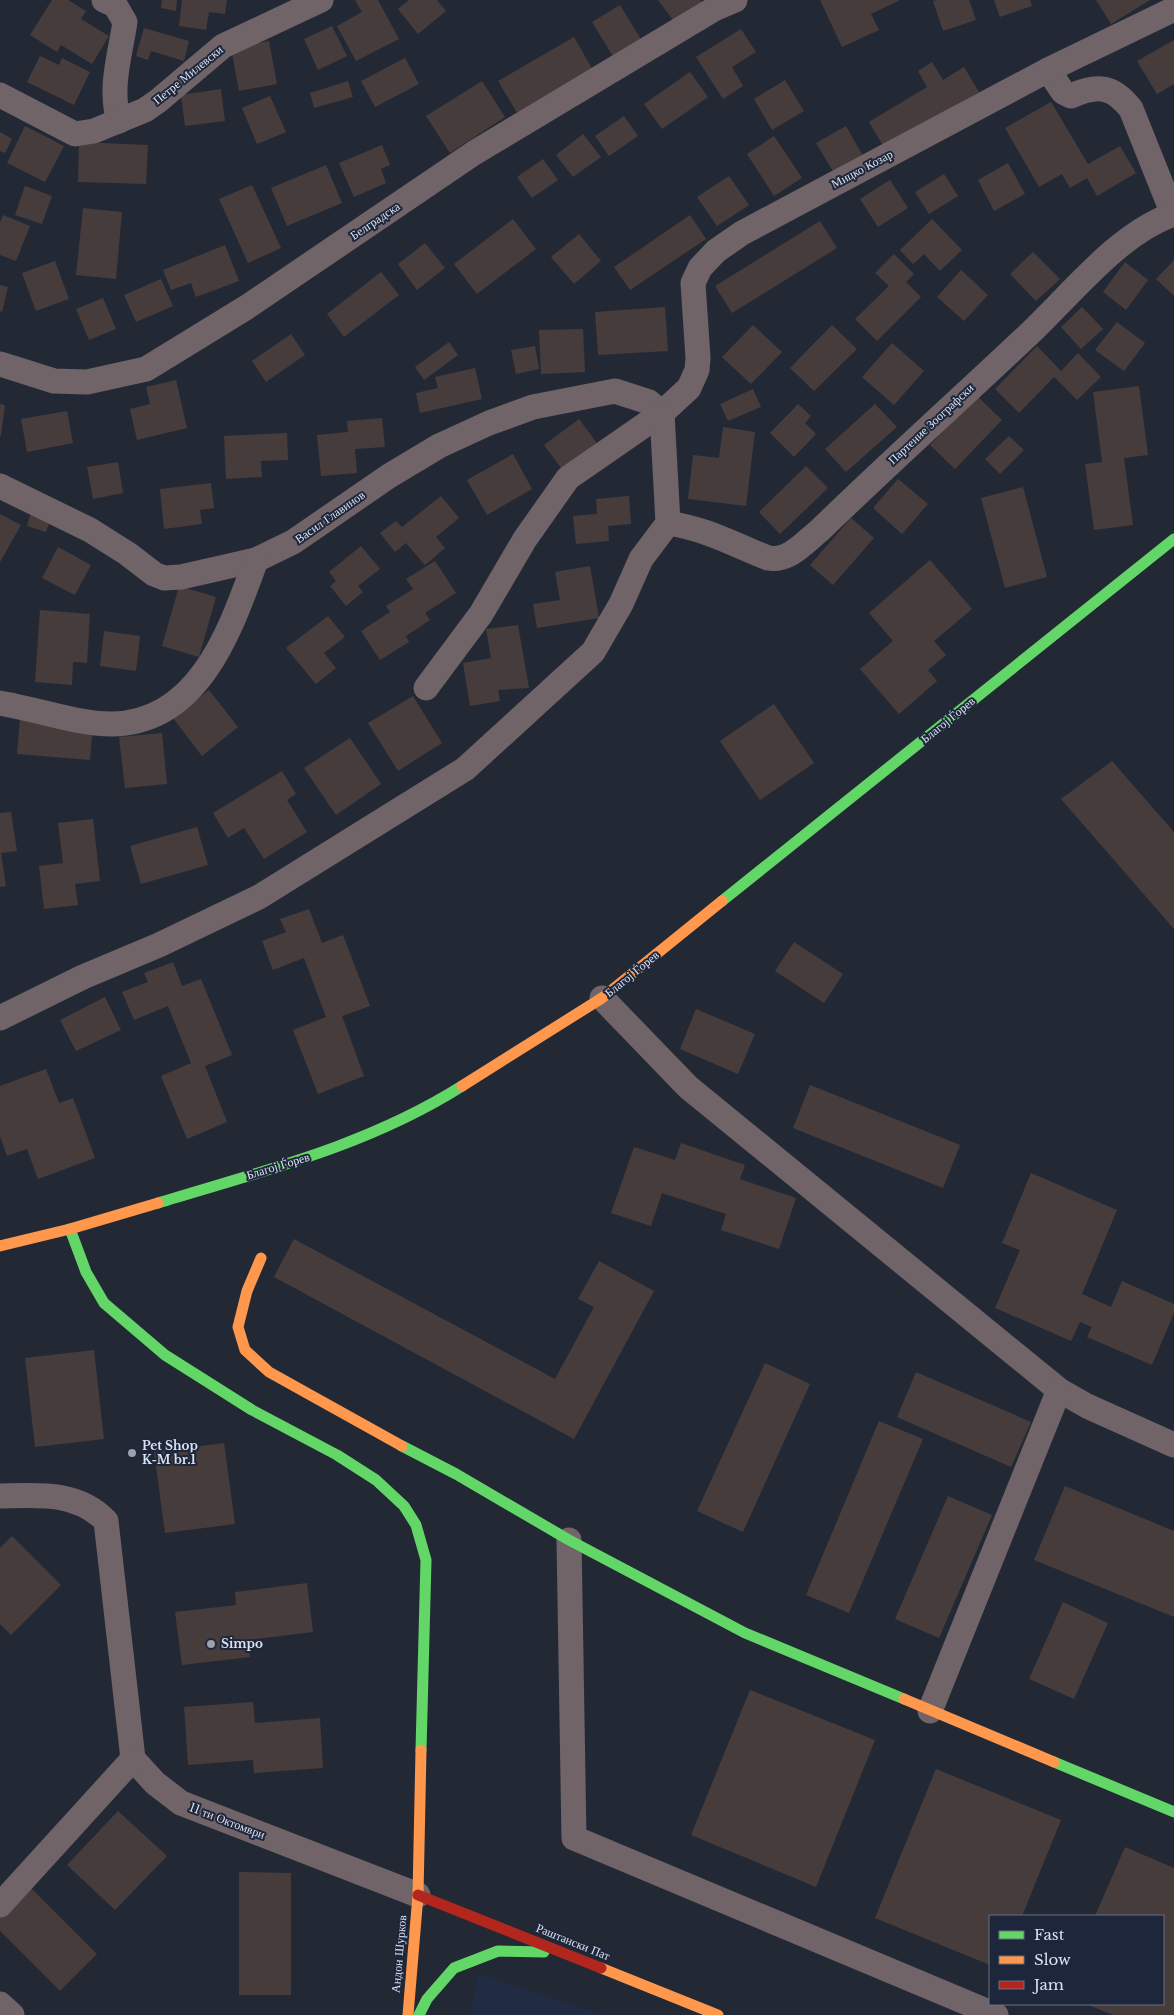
<svg xmlns="http://www.w3.org/2000/svg" width="1174" height="2015" viewBox="0 0 1174 2015" font-family="'Libre Baskerville',serif">
<rect width="100%" height="100%" fill="#232934"/>
<polygon fill="#212c43" points="479,1974 604,2015 470,2015"/>
<g fill="#463c3c">
<polygon points="52,0 68,0 86,11 81,19 109,36 92,64 61,45 57,52 30,35"/>
<polygon points="162,0 177,0 176,11 161,8"/>
<polygon points="182,0 227,0 225,14 209,12 206,30 179,26"/>
<polygon points="355,0 378,0 399,39 356,61 337,26 362,12"/>
<polygon points="409,0 437,0 446,11 418,34 398,9"/>
<polygon points="658,0 700,0 703,3 676,24"/>
<polygon points="820,0 900,0 871,14 879,30 842,47"/>
<polygon points="937,0 969,0 976,20 943,31 933,1"/>
<polygon points="994,0 1030,0 1032,6 1000,17"/>
<polygon points="1096,0 1150,0 1111,24"/>
<polygon points="620,5 642,41 614,58 592,22"/>
<polygon points="332,26 347,56 318,70 304,39"/>
<polygon points="144,28 189,41 184,61 151,51 148,60 136,56"/>
<polygon points="741,29 756,52 732,67 743,86 723,99 696,57"/>
<polygon points="574,37 594,72 519,116 498,81"/>
<polygon points="1174,40 1174,84 1157,94 1137,61"/>
<polygon points="269,41 277,84 239,91 231,48"/>
<polygon points="40,56 59,65 62,58 90,72 74,105 27,82"/>
<polygon points="405,58 419,84 375,107 361,81"/>
<polygon points="932,62 943,80 964,67 979,92 885,149 869,122 927,87 918,71"/>
<polygon points="690,72 708,97 662,129 644,104"/>
<polygon points="785,80 804,111 772,130 754,99"/>
<polygon points="348,81 353,97 314,108 310,93"/>
<polygon points="482,81 505,117 450,153 426,116"/>
<polygon points="221,89 225,121 185,126 181,95"/>
<polygon points="270,96 286,132 257,144 242,108"/>
<polygon points="1051,102 1088,164 1120,146 1136,173 1097,196 1087,178 1070,188 1062,174 1039,187 1005,128"/>
<polygon points="624,116 638,136 609,156 595,136"/>
<polygon points="25,126 64,146 45,182 7,163"/>
<polygon points="846,126 863,156 834,173 816,143"/>
<polygon points="0,132 12,139 5,153 0,151"/>
<polygon points="583,134 601,157 573,177 556,155"/>
<polygon points="774,136 802,178 774,196 747,154"/>
<polygon points="79,142 148,145 146,184 78,182"/>
<polygon points="382,145 390,165 381,169 386,183 354,197 339,163"/>
<polygon points="543,159 558,180 532,198 517,177"/>
<polygon points="1008,163 1025,194 994,211 978,180"/>
<polygon points="326,165 342,203 287,226 271,188"/>
<polygon points="944,174 958,196 929,214 915,192"/>
<polygon points="729,176 749,205 717,226 697,197"/>
<polygon points="890,180 908,208 878,227 860,199"/>
<polygon points="252,185 281,248 248,263 219,199"/>
<polygon points="25,186 52,196 42,224 15,215"/>
<polygon points="83,208 122,212 116,279 76,275"/>
<polygon points="3,215 30,226 16,261 0,255 0,222"/>
<polygon points="690,215 706,239 630,290 614,267"/>
<polygon points="513,219 536,249 477,294 454,264"/>
<polygon points="932,219 962,250 940,271 924,254 913,264 900,250"/>
<polygon points="820,221 837,248 732,313 715,286"/>
<polygon points="579,234 601,261 574,284 551,257"/>
<polygon points="425,243 445,268 417,290 398,264"/>
<polygon points="225,245 239,281 196,297 191,283 171,290 163,270"/>
<polygon points="1033,252 1060,279 1036,301 1010,274"/>
<polygon points="894,254 914,274 906,282 921,297 877,341 855,319 889,286 875,273"/>
<polygon points="1174,260 1174,296 1156,279"/>
<polygon points="55,261 69,299 36,311 22,273"/>
<polygon points="1125,262 1148,280 1126,310 1103,292"/>
<polygon points="961,270 988,295 964,321 937,297"/>
<polygon points="381,272 399,295 344,337 327,314"/>
<polygon points="161,279 173,306 136,322 124,295"/>
<polygon points="0,285 8,287 2,312 0,311"/>
<polygon points="103,298 116,329 89,340 76,309"/>
<polygon points="665,307 668,351 598,355 595,312"/>
<polygon points="1082,307 1103,329 1081,349 1061,327"/>
<polygon points="1117,322 1145,343 1124,371 1095,350"/>
<polygon points="753,325 782,352 751,384 722,357"/>
<polygon points="832,325 857,349 814,391 790,368"/>
<polygon points="583,329 585,372 541,374 539,330"/>
<polygon points="291,334 305,355 266,382 252,361"/>
<polygon points="449,342 458,355 424,380 415,367"/>
<polygon points="892,343 924,371 894,405 862,377"/>
<polygon points="535,346 539,369 516,374 511,350"/>
<polygon points="1037,346 1061,371 1078,353 1101,377 1077,400 1054,377 1019,413 995,389"/>
<polygon points="475,368 482,399 420,413 416,393 438,388 435,377"/>
<polygon points="176,380 187,428 137,440 130,409 150,404 146,387"/>
<polygon points="1139,386 1148,455 1124,458 1133,525 1094,530 1085,464 1102,462 1093,392"/>
<polygon points="753,389 761,407 728,421 720,404"/>
<polygon points="977,396 1002,420 955,469 930,445"/>
<polygon points="0,404 5,405 1,436 0,436"/>
<polygon points="798,404 811,416 805,423 816,434 794,457 770,433"/>
<polygon points="875,404 897,427 846,472 825,449"/>
<polygon points="67,411 73,443 27,452 21,419"/>
<polygon points="382,418 385,447 355,449 357,473 321,476 317,435 348,432 347,421"/>
<polygon points="579,419 599,446 564,472 544,445"/>
<polygon points="723,427 755,432 746,506 688,499 693,455 719,458"/>
<polygon points="287,433 288,460 261,461 262,477 226,479 224,436"/>
<polygon points="1009,436 1024,450 1000,474 985,459"/>
<polygon points="513,454 532,489 487,515 467,480"/>
<polygon points="118,462 123,493 93,499 87,467"/>
<polygon points="806,466 828,488 780,534 759,512"/>
<polygon points="898,479 928,504 902,534 873,508"/>
<polygon points="211,483 214,508 200,510 202,524 164,529 160,489"/>
<polygon points="1023,487 1047,577 1005,588 981,498"/>
<polygon points="441,496 459,518 436,537 445,548 425,565 406,543 395,552 380,533 396,521 402,527"/>
<polygon points="629,496 631,524 608,526 609,541 576,544 573,516 597,514 596,499"/>
<polygon points="31,512 51,519 46,532 27,526"/>
<polygon points="0,514 21,525 0,562"/>
<polygon points="851,518 874,538 833,585 810,565"/>
<polygon points="361,546 380,569 358,586 363,592 346,606 330,586 336,581 329,572"/>
<polygon points="58,547 91,565 75,595 42,578"/>
<polygon points="930,560 972,609 934,641 946,655 928,670 937,681 899,714 860,669 893,641 869,613"/>
<polygon points="435,561 456,593 425,613 430,620 406,636 409,642 380,660 361,631 390,612 386,606 413,589 406,579"/>
<polygon points="590,566 599,618 537,628 533,604 560,600 555,572"/>
<polygon points="179,586 216,597 199,657 162,646"/>
<polygon points="40,610 90,614 87,663 73,662 72,685 35,682"/>
<polygon points="328,616 345,637 324,653 336,668 316,684 286,648"/>
<polygon points="518,625 529,688 498,690 500,701 470,706 463,663 491,658 486,629"/>
<polygon points="104,631 140,636 136,671 100,666"/>
<polygon points="209,690 238,727 202,756 173,718"/>
<polygon points="413,696 442,743 398,771 368,723"/>
<polygon points="774,704 814,763 760,800 720,741"/>
<polygon points="20,718 93,724 90,760 17,754"/>
<polygon points="162,733 167,784 125,788 119,737"/>
<polygon points="350,738 381,784 336,815 304,768"/>
<polygon points="1112,761 1174,832 1174,929 1061,799"/>
<polygon points="282,771 296,794 287,800 307,832 264,859 244,828 228,838 213,813"/>
<polygon points="11,812 17,851 1,853 6,886 0,887 0,813"/>
<polygon points="93,819 100,881 75,884 78,905 44,909 39,866 63,863 58,823"/>
<polygon points="197,827 208,865 141,884 130,846"/>
<polygon points="309,909 322,943 343,935 370,1006 342,1016 364,1076 318,1094 293,1030 326,1017 304,958 273,970 262,941 286,932 280,919"/>
<polygon points="794,942 843,974 824,1003 775,971"/>
<polygon points="173,962 182,986 201,979 232,1055 205,1066 227,1122 187,1139 161,1076 191,1063 168,1006 134,1020 122,992 148,982 144,973"/>
<polygon points="105,997 121,1030 76,1051 60,1020"/>
<polygon points="696,1009 755,1034 738,1074 680,1049"/>
<polygon points="46,1069 59,1103 73,1098 95,1158 38,1179 27,1149 7,1156 0,1136 0,1086"/>
<polygon points="810,1085 960,1145 943,1188 793,1128"/>
<polygon points="681,1143 745,1165 740,1179 796,1198 779,1249 721,1230 726,1214 662,1193 651,1226 611,1213 634,1147 675,1160"/>
<polygon points="1031,1173 1117,1210 1082,1294 1111,1307 1122,1281 1174,1304 1174,1313 1152,1365 1087,1337 1092,1327 1080,1322 1071,1341 995,1308 1020,1250 1002,1243"/>
<polygon points="294,1239 555,1379 594,1307 578,1299 599,1261 654,1291 574,1439 274,1277"/>
<polygon points="94,1350 104,1439 35,1447 25,1358"/>
<polygon points="765,1363 810,1384 743,1532 697,1511"/>
<polygon points="916,1372 1031,1422 1011,1467 897,1417"/>
<polygon points="879,1421 923,1439 849,1613 806,1595"/>
<polygon points="224,1443 235,1524 165,1533 154,1452"/>
<polygon points="1065,1486 1174,1531 1174,1617 1034,1560"/>
<polygon points="948,1496 992,1515 939,1638 895,1619"/>
<polygon points="12,1536 61,1585 11,1635 0,1624 0,1548"/>
<polygon points="307,1583 313,1632 248,1640 250,1657 182,1665 175,1612 236,1605 235,1592"/>
<polygon points="1063,1602 1108,1623 1074,1699 1029,1679"/>
<polygon points="750,1690 875,1740 816,1887 691,1835"/>
<polygon points="253,1702 255,1723 320,1718 323,1768 254,1773 253,1760 188,1765 184,1707"/>
<polygon points="936,1769 1061,1820 1022,1916 990,1916 990,1965 875,1918"/>
<polygon points="118,1811 167,1856 115,1910 67,1865"/>
<polygon points="1125,1847 1174,1868 1174,2015 1113,2015 1086,2004 1163,2004 1163,1916 1095,1916"/>
<polygon points="239,1872 291,1873 291,1995 239,1995"/>
<polygon points="30,1887 97,1954 60,1991 0,1931 0,1917"/>
</g>
<g fill="none" stroke-linecap="round" stroke-linejoin="round">
<g stroke="#706468" stroke-width="25">
<path d="M104 0 115 5 125 22C120 55 109 89 119 121"/>
<path d="M1048 70 1063 92 1071 96C1098 84 1113 86 1131 109L1173 214"/>
<polyline points="0,95 75,134 94,131 145,110 158,101 223,46 321,0"/>
<polyline points="0,364 54,381 87,382 146,369 247,307 474,153 714,9 735,0"/>
<polyline points="0,486 90,530 128,554 154,574 164,578 181,577 256,560 293,542 389,476 439,446 489,423 533,407 615,391 649,402 662,413"/>
<path d="M668 523C710 530 730 543 768 558 789 562 805 542 820 530 888 464 958 401 1027 336 1070 296 1118 233 1174 214"/>
<polyline points="426,688 481,614 525,539 568,478 662,413 689,388 697,370 698,358 693,283 700,268 716,251 742,233 1048,70 1174,9"/>
<path d="M0 703C36 709 76 724 112 724 200 723 231 628 256 560"/>
<polyline points="602,998 688,1087 1059,1390 1087,1406 1174,1445"/>
<polyline points="0,1018 83,977 159,945 259,897 465,769 593,652 621,604 641,559 668,523 662,413"/>
<path d="M0 1496C38 1495 77 1491 106 1521L133 1759 155 1783 181 1803 418 1895"/>
<polyline points="569,1540 574,1838 996,2015"/>
<polyline points="930,1711 1059,1390"/>
<polyline points="0,1905 133,1759"/>
<polyline points="0,2004 12,2015"/>
</g>
<g stroke="#63d668" stroke-width="11">
<polyline points="722,901 1174,539"/>
<path d="M158 1203C263 1171 369 1145 462 1086"/>
<polyline points="70,1229 86,1272 104,1303 165,1355 252,1410 337,1455 376,1480 404,1506 416,1525 426,1560 421,1750"/>
<polyline points="402,1446 456,1474 569,1540 745,1633 904,1699"/>
<polyline points="1054,1762 1174,1812"/>
<polyline points="419,2015 427,1999 454,1968 498,1951 544,1952"/>
</g>
<g stroke="#ff974d" stroke-width="11">
<polyline points="462,1086 602,998 722,901"/>
<polyline points="0,1246 70,1229 158,1203"/>
<polyline points="261,1258 247,1291 238,1327 245,1350 269,1372 402,1446"/>
<polyline points="904,1699 1054,1762"/>
<polyline points="601,1968 718,2015"/>
<polyline points="408,2015 418,1895 421,1750"/>
</g>
<polyline stroke="#b3261e" stroke-width="11" points="418,1895 601,1968"/>
</g>
<g fill="#9ba1ae" stroke="#1d263a" stroke-width="2">
<circle cx="132" cy="1453" r="5"/>
<circle cx="211" cy="1644" r="5"/>
</g>
<g text-anchor="middle" stroke-width="4" stroke-linejoin="round" paint-order="stroke">
<g font-size="12" fill="#dbe2ef" stroke="#1d263a">
<text transform="translate(188 75) rotate(-39)" y="4">Петре Милевски</text>
<text transform="translate(862 169) rotate(-28)" y="4">Мицко Козар</text>
<text transform="translate(375 221) rotate(-34)" y="4">Белградска</text>
<text transform="translate(931 424) rotate(-43)" y="4">Партение Зоографски</text>
<text transform="translate(330 517) rotate(-35)" y="4">Васил Главинов</text>
<text transform="translate(948 720) rotate(-39)" y="4">Благој Ѓорев</text>
<text transform="translate(632 974) rotate(-39)" y="4">Благој Ѓорев</text>
<text transform="translate(278 1166) rotate(-17)" y="4">Благој Ѓорев</text>
<text transform="translate(227 1821) rotate(21)" y="4">11 ти Октомври</text>
<text transform="translate(573 1942) rotate(22)" y="4">Раштански Пат</text>
<text transform="translate(399 1954) rotate(-85)" y="4">Андон Шурков</text>
</g>
<g font-size="12" font-weight="bold" fill="#dbe2ef" stroke="#1d263a" text-anchor="start">
<text x="142" y="1450">Pet Shop<tspan x="142" dy="14">K-M br.1</tspan></text>
<text x="221" y="1648">Simpo</text>
</g>
</g>
<rect x="989" y="1915" width="175" height="90" fill="#1d263a" stroke="#697182"/>
<rect x="999" y="1931" width="25" height="8" fill="#63d668" stroke="#697182"/>
<text x="1034" y="1940" font-size="15" fill="#dbe2ef">Fast</text>
<rect x="999" y="1956" width="25" height="8" fill="#ff974d" stroke="#697182"/>
<text x="1034" y="1965" font-size="15" fill="#dbe2ef">Slow</text>
<rect x="999" y="1981" width="25" height="8" fill="#b3261e" stroke="#697182"/>
<text x="1034" y="1990" font-size="15" fill="#dbe2ef">Jam</text>
</svg>
